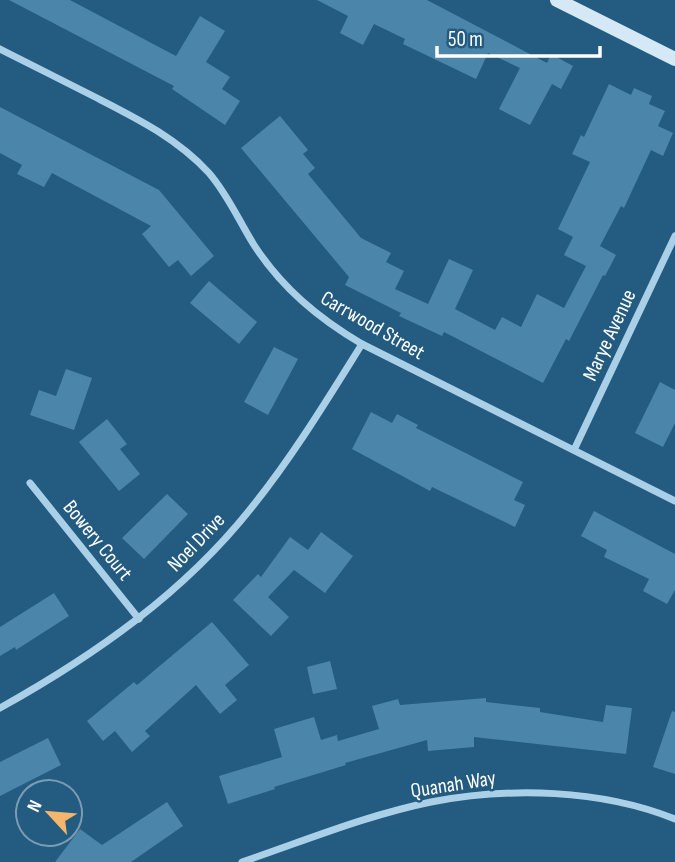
<svg xmlns="http://www.w3.org/2000/svg" width="675" height="862" viewBox="0 0 675 862" font-family="'Sofia Sans Condensed',sans-serif">
<rect width="100%" height="100%" fill="#235b81"/>
<g fill="#4b85aa">
<polygon points="9,0 70,0 176,56 200,16 225,31 206,62 230,77 222,89 240,101 225,125 172,89 174,86"/>
<polygon points="317,0 427,0 547,63 551,54 573,66 561,89 552,84 530,125 499,109 520,68 488,53 476,79 403,44 405,39 374,24 363,45 340,33 348,16"/>
<polygon points="609,84 631,95 634,88 652,96 649,104 665,111 658,126 673,133 663,156 651,150 624,208 621,206 600,246 616,255 605,276 603,275 569,341 566,339 543,383 444,332 442,336 399,316 401,313 345,285 349,277 241,148 280,116 308,150 303,154 315,168 308,174 361,238 391,253 386,262 404,271 395,289 428,304 449,259 473,270 455,309 495,330 502,317 521,327 537,294 564,308 586,266 564,255 573,237 558,229 590,162 572,154 581,135 584,137"/>
<polygon points="0,107 159,190 214,256 191,276 178,260 169,267 142,234 151,226 52,173 44,187 17,174 22,165 0,153"/>
<polygon points="209,281 257,322 239,344 190,303"/>
<polygon points="274,347 298,359 268,415 244,402"/>
<polygon points="66,369 92,378 74,430 30,415 39,390 56,396"/>
<polygon points="660,382 675,390 675,423 663,447 635,433"/>
<polygon points="371,412 392,423 397,414 418,425 416,428 523,482 514,500 525,505 515,527 432,487 430,491 352,449"/>
<polygon points="107,419 127,444 120,449 140,474 119,491 79,442"/>
<polygon points="167,494 188,514 144,559 122,538"/>
<polygon points="594,511 675,554 675,590 667,604 643,591 649,579 604,557 607,550 581,536"/>
<polygon points="321,532 353,556 325,593 294,570 268,597 289,617 271,636 233,600 258,574 261,577 290,537 308,550"/>
<polygon points="54,593 69,616 16,650 15,647 0,656 0,627"/>
<polygon points="212,622 249,665 225,685 237,700 220,714 196,685 145,731 150,736 132,752 115,731 103,741 87,721 134,682 137,685"/>
<polygon points="330,661 337,689 313,694 307,667"/>
<polygon points="486,698 486,702 540,708 540,712 603,722 606,705 632,708 626,754 474,737 474,747 428,751 427,740 345,763 346,765 274,787 275,789 228,804 219,776 282,757 274,729 314,717 321,740 337,735 338,741 379,729 372,706 398,699 400,705"/>
<polygon points="672,711 675,712 675,774 653,767"/>
<polygon points="48,738 61,765 0,796 0,762"/>
<polygon points="167,802 183,826 131,862 55,862 80,829 102,845"/>
</g>
<g fill="none" stroke-linecap="round" stroke-linejoin="round">
<g stroke="#aad0e7" stroke-width="7">
<path d="M0 49C32 65 63 81 95 97 136 118 177 138 209 173 228 195 239 221 254 245 282 288 318 318 362 344L675 501"/>
<polyline points="574,450 675,236"/>
<polyline points="30,483 139,619"/>
<path d="M0 708C95 655 184 593 252 507 293 456 327 400 362 344"/>
<path d="M242 862C304 841 367 815 431 802 510 787 600 789 675 819"/>
</g>
<polyline stroke="#d4e8f6" stroke-width="14" points="557,0 675,59"/>
</g>
<g text-anchor="middle" stroke-width="5" stroke-linejoin="round" paint-order="stroke">
<g font-size="21" fill="#fff" stroke="#235b81">
<text transform="translate(373 325) rotate(30)" y="7">Carrwood Street</text>
<text transform="translate(609 335) rotate(-65)" y="7">Marye Avenue</text>
<text transform="translate(98 540) rotate(51)" y="7">Bowery Court</text>
<text transform="translate(196 542) rotate(-46)" y="7">Noel Drive</text>
<text transform="translate(453 784) rotate(-9)" y="7">Quanah Way</text>
</g>
</g>
<g transform="translate(49 813) rotate(296)"><circle r="33" fill="#235b81" stroke="#7b9db3" stroke-width="2"/>
<path d="M0-5L12 26L0 18L-12 26Z" fill="#f3b66c"/>
<text y="-10" font-size="19" font-weight="bold" text-anchor="middle" fill="#ffffff">N</text>
</g>
<path d="M437 46v10h163v-10" fill="none" stroke="#ffffff" stroke-width="3.5"/>
<text x="448" y="46" font-size="21" fill="#ffffff" stroke="#235b81" stroke-width="5" paint-order="stroke">50 m</text>
</svg>
